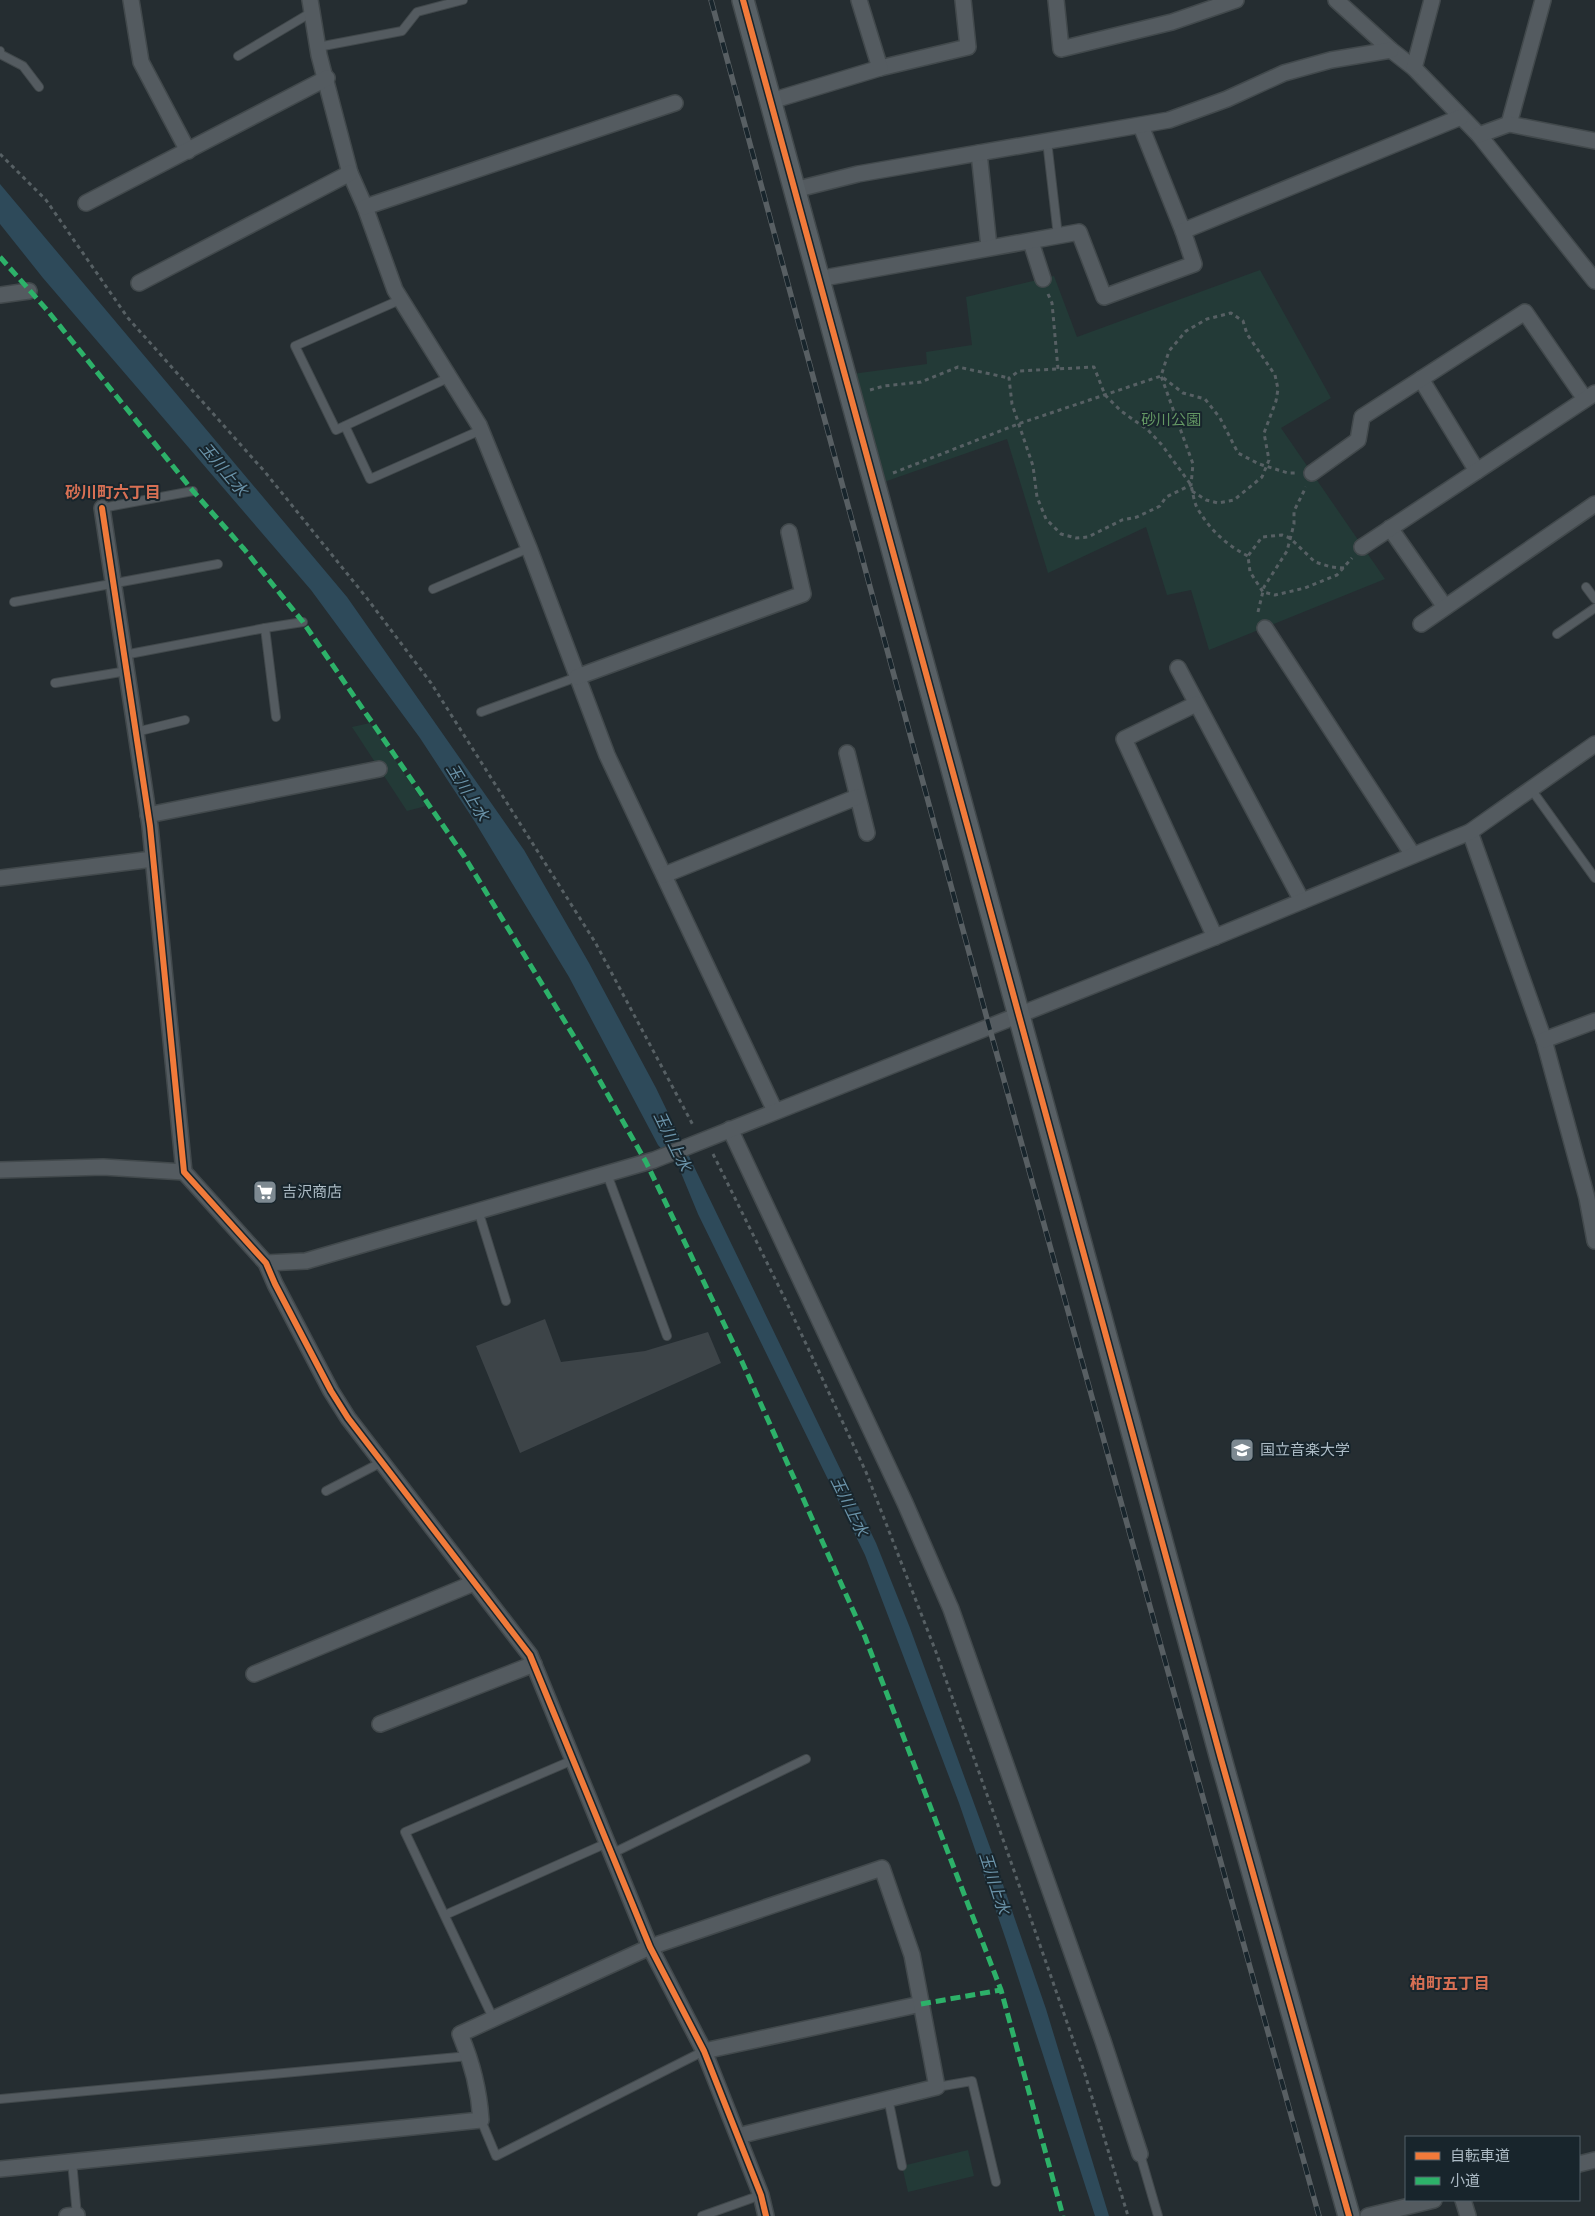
<svg xmlns="http://www.w3.org/2000/svg" width="1595" height="2216" viewBox="0 0 1595 2216" font-family="'Source Sans 3','Noto Sans JP',sans-serif">
<rect width="100%" height="100%" fill="#252d31"/>
<g fill="#233a37">
<polygon points="1260,270 1331,398 1281,428 1385,579 1209,650 1191,590 1167,595 1146,527 1048,573 1007,439 884,482 852,374 927,364 926,352 972,345 966,297 1054,276 1077,337"/>
<polygon points="370,723 426,806 407,811 352,727"/>
<polygon points="968,2150 974,2176 908,2192 902,2166"/>
</g>
<polygon fill="#2e4a5a" points="0,184 347,597 524,850 589,963 656,1088 876,1543 910,1628 991,1850 1046,2009 1109,2216 1095,2216 1006,1940 959,1803 865,1555 698,1214 679,1168 658,1145 569,977 475,822 420,738 311,590 43,278 0,224"/>
<polygon fill="#3d4448" points="545,1319 561,1362 645,1351 708,1332 721,1363 520,1453 476,1346"/>
<g fill="none" stroke-linecap="round" stroke-linejoin="round">
<g stroke="#42494c" stroke-width="10">
<g id="lane">
<polyline points="318,47 402,31 417,12 463,0"/>
<polyline points="0,51 0,54 23,66 39,87"/>
<polyline points="238,56 312,12"/>
<polyline points="1047,141 1058,236"/>
<polyline points="402,299 295,346 336,430 450,377"/>
<polyline points="345,426 370,479 481,430"/>
<polyline points="102,508 193,491"/>
<polyline points="1586,587 1595,599"/>
<polyline points="433,589 529,548"/>
<polyline points="14,602 218,564"/>
<polyline points="265,628 303,622"/>
<polyline points="1557,634 1595,608"/>
<polyline points="124,655 265,628 276,717"/>
<polyline points="55,683 127,671"/>
<polyline points="481,712 577,677"/>
<polyline points="136,732 185,720"/>
<polyline points="1531,789 1595,878"/>
<polyline points="607,1174 667,1336"/>
<polyline points="478,1210 506,1301"/>
<polyline points="326,1491 382,1462"/>
<polyline points="611,1854 806,1759"/>
<polyline points="445,1915 607,1843"/>
<polyline points="493,2018 405,1832 573,1760"/>
<polyline points="937,2087 972,2081 996,2182"/>
<polyline points="888,2098 902,2166"/>
<polyline points="0,2099 469,2056"/>
<polyline points="481,2120 496,2156 704,2051"/>
<polyline points="1140,2154 1158,2216"/>
<polyline points="72,2161 77,2216"/>
<polyline points="702,2216 761,2195"/>
</g>
</g>
<g stroke="#42494c" stroke-width="18">
<g id="street">
<polyline points="131,0 141,62 188,151"/>
<polyline points="310,0 319,55 350,173 365,207 395,290 479,425 529,548 607,755 775,1111"/>
<polyline points="1056,0 1061,49 1172,22 1236,0"/>
<polyline points="1336,0 1391,50 1414,68 1479,135 1595,281"/>
<polyline points="880,68 968,47 963,0"/>
<polyline points="1414,68 1432,0"/>
<polyline points="771,101 880,68 859,0"/>
<polyline points="1509,124 1543,0"/>
<polyline points="1141,126 1183,231"/>
<polyline points="1479,135 1509,124 1595,141"/>
<polyline points="979,153 989,247"/>
<polyline points="794,190 858,174 1169,120 1227,99 1284,73 1331,60 1391,50"/>
<polyline points="86,203 327,78"/>
<polyline points="365,207 675,103"/>
<polyline points="1031,242 1043,279"/>
<polyline points="818,279 1079,232 1104,297 1194,264 1183,231 1461,117"/>
<polyline points="139,283 350,173"/>
<polyline points="0,295 29,291"/>
<polyline points="1421,379 1477,471"/>
<polyline points="1312,473 1358,440 1362,417 1525,312 1585,399"/>
<polyline points="102,508 150,826 184,1172 266,1263 275,1284 331,1391 348,1418 530,1655 650,1947 704,2051 761,2195 766,2216"/>
<polyline points="1390,528 1445,607"/>
<polyline points="1362,547 1595,393"/>
<polyline points="1421,624 1595,504"/>
<polyline points="1265,628 1413,855"/>
<polyline points="1178,668 1302,901"/>
<polyline points="577,677 803,594 789,532"/>
<polyline points="1196,704 1124,739 1215,937"/>
<polyline points="847,753 867,833"/>
<polyline points="148,815 379,769"/>
<polyline points="1470,832 1544,1040 1587,1198 1595,1241"/>
<polyline points="664,875 857,797"/>
<polyline points="0,878 153,859"/>
<polyline points="1544,1040 1595,1021"/>
<polyline points="730,1129 905,1503 951,1609 1103,2041 1140,2154"/>
<polyline points="0,1170 103,1167 184,1172"/>
<polyline points="266,1263 306,1261 654,1160 1215,937 1470,832 1595,744"/>
<polyline points="254,1674 474,1583"/>
<polyline points="380,1724 534,1664"/>
<polyline points="704,2051 921,2004"/>
<polyline points="1579,2164 1595,2160"/>
<path d="M0 2169 481 2120C479 2089 472 2062 460 2034L650 1947 882 1868 912 1955 937 2087 738 2136"/>
<polyline points="1463,2200 1468,2216"/>
<polyline points="67,2216 77,2215"/>
<polyline points="1368,2216 1434,2200"/>
</g>
</g>
<g stroke="#42494c" stroke-width="24">
<polyline id="secondary" points="743,0 1221,1759 1349,2216"/>
</g>
<g stroke="#576064" stroke-width="3" stroke-dasharray="4 4" stroke-linecap="butt">
<polyline points="0,154 46,200 128,318 265,472 366,597 431,683 595,942 694,1127"/>
<polyline points="1048,294 1052,303 1058,369"/>
<polyline points="870,390 884,386 921,382 958,367 1009,378"/>
<polyline points="893,473 1018,424 1161,376 1183,393 1205,399 1220,418 1238,453 1259,464 1288,473 1296,473"/>
<path d="M1192 491 1206 500 1218 503 1234 500 1262 477 1269 460 1264 433 1276 401 1278 389 1275 375 1247 334 1243 321 1231 313 1207 319 1186 331 1169 351 1161 376 1193 464 1191 485 1166 497 1160 506 1137 517 1122 520 1088 537 1076 538 1061 534 1046 519 1037 497 1033 466 1012 404 1009 378 1019 371 1094 367 1105 395 1121 411 1148 430 1162 445 1191 485C1193 493 1194 504 1199 511 1211 531 1228 546 1248 556"/>
<polyline points="1344,568 1331,567 1315,562 1290,538 1282,535 1262,537 1248,556 1250,572 1263,592 1275,595 1305,588 1337,575 1352,558"/>
<polyline points="1258,612 1264,587 1287,551 1294,524 1294,511 1306,487"/>
<polyline points="713,1154 785,1299 866,1472 936,1652 1005,1845 1084,2071 1128,2216"/>
</g>
<use href="#lane" stroke="#545b60" stroke-width="8"/>
<use href="#street" stroke="#545b60" stroke-width="15"/>
<use href="#secondary" stroke="#586065" stroke-width="21"/>
<g stroke="#585f63" stroke-width="5.5">
<polyline id="rail" points="711,0 989,1026 1319,2216"/>
</g>
<use href="#rail" stroke="#18252c" stroke-width="4" stroke-dasharray="11" stroke-linecap="butt"/>
<g stroke="#2db169" stroke-width="5" stroke-dasharray="10 5" stroke-linecap="butt">
<polyline points="0,257 47,310 193,491 244,549 303,622 464,856 587,1058 646,1162 739,1355 865,1637 1001,1990 1063,2216"/>
<polyline points="921,2004 1001,1990"/>
</g>
<g stroke="#18252c" stroke-width="9">
<g id="cycleway">
<polyline points="743,0 1221,1759 1349,2216"/>
<polyline points="102,508 150,826 184,1172 266,1263 275,1284 331,1391 348,1418 530,1655 650,1947 704,2051 761,2195 766,2216"/>
</g>
</g>
<use href="#cycleway" stroke="#f17a3a" stroke-width="6"/>
</g>
<defs>
<g id="supermarket-square" transform="scale(1.25)"><rect x="-9" y="-9" width="18" height="18" rx="4" fill="#7d8991" stroke="#18252c"/><path d="M-6-5.5h2.5l.6 2H6L4.5 2H-2.5L-4.4-4H-6ZM-1.5 3.2a1.3 1.3 0 1 0 .1 0ZM3 3.2a1.3 1.3 0 1 0 .1 0Z" fill="#fff"/></g>
<g id="university-square" transform="scale(1.25)"><rect x="-9" y="-9" width="18" height="18" rx="4" fill="#7d8991" stroke="#18252c"/><path d="M0-5L7-2L0 1L-7-2ZM-4 1L0 2.5L4 1V4Q0 6-4 4Z" fill="#fff"/></g>
</defs>
<g fill-rule="evenodd">
<use href="#supermarket-square" x="265" y="1192"/>
<use href="#university-square" x="1242" y="1450"/>
</g>
<g text-anchor="middle" stroke-width="4" stroke-linejoin="round" paint-order="stroke">
<g font-size="15" fill="#639663" stroke="#18252c">
<text x="1171" y="425">砂川公園</text>
</g>
<g font-size="15" fill="#acbbc5" stroke="#18252c" text-anchor="start">
<text x="282" y="1197">吉沢商店</text>
<text x="1260" y="1455">国立音楽大学</text>
</g>
<g font-size="16" font-style="italic" fill="#6b94aa" stroke="#18252c">
<text transform="translate(224 469) rotate(50)" y="6">玉川上水</text>
<text transform="translate(468 792) rotate(58)" y="6">玉川上水</text>
<text transform="translate(673 1141) rotate(64)" y="6">玉川上水</text>
<text transform="translate(850 1506) rotate(64)" y="6">玉川上水</text>
<text transform="translate(995 1883) rotate(72)" y="6">玉川上水</text>
</g>
<g font-size="16" font-weight="bold" fill="#d87054" stroke="#18252c">
<text x="113" y="498">砂川町六丁目</text>
<text x="1450" y="1989">柏町五丁目</text>
</g>
</g>
<rect x="1405" y="2136" width="175" height="65" fill="#18252c" stroke="#536169"/>
<rect x="1415" y="2152" width="25" height="8" fill="#f17a3a" stroke="#536169"/>
<text x="1450" y="2161" font-size="15" fill="#acbbc5">自転車道</text>
<rect x="1415" y="2177" width="25" height="8" fill="#2db169" stroke="#536169"/>
<text x="1450" y="2186" font-size="15" fill="#acbbc5">小道</text>
</svg>
